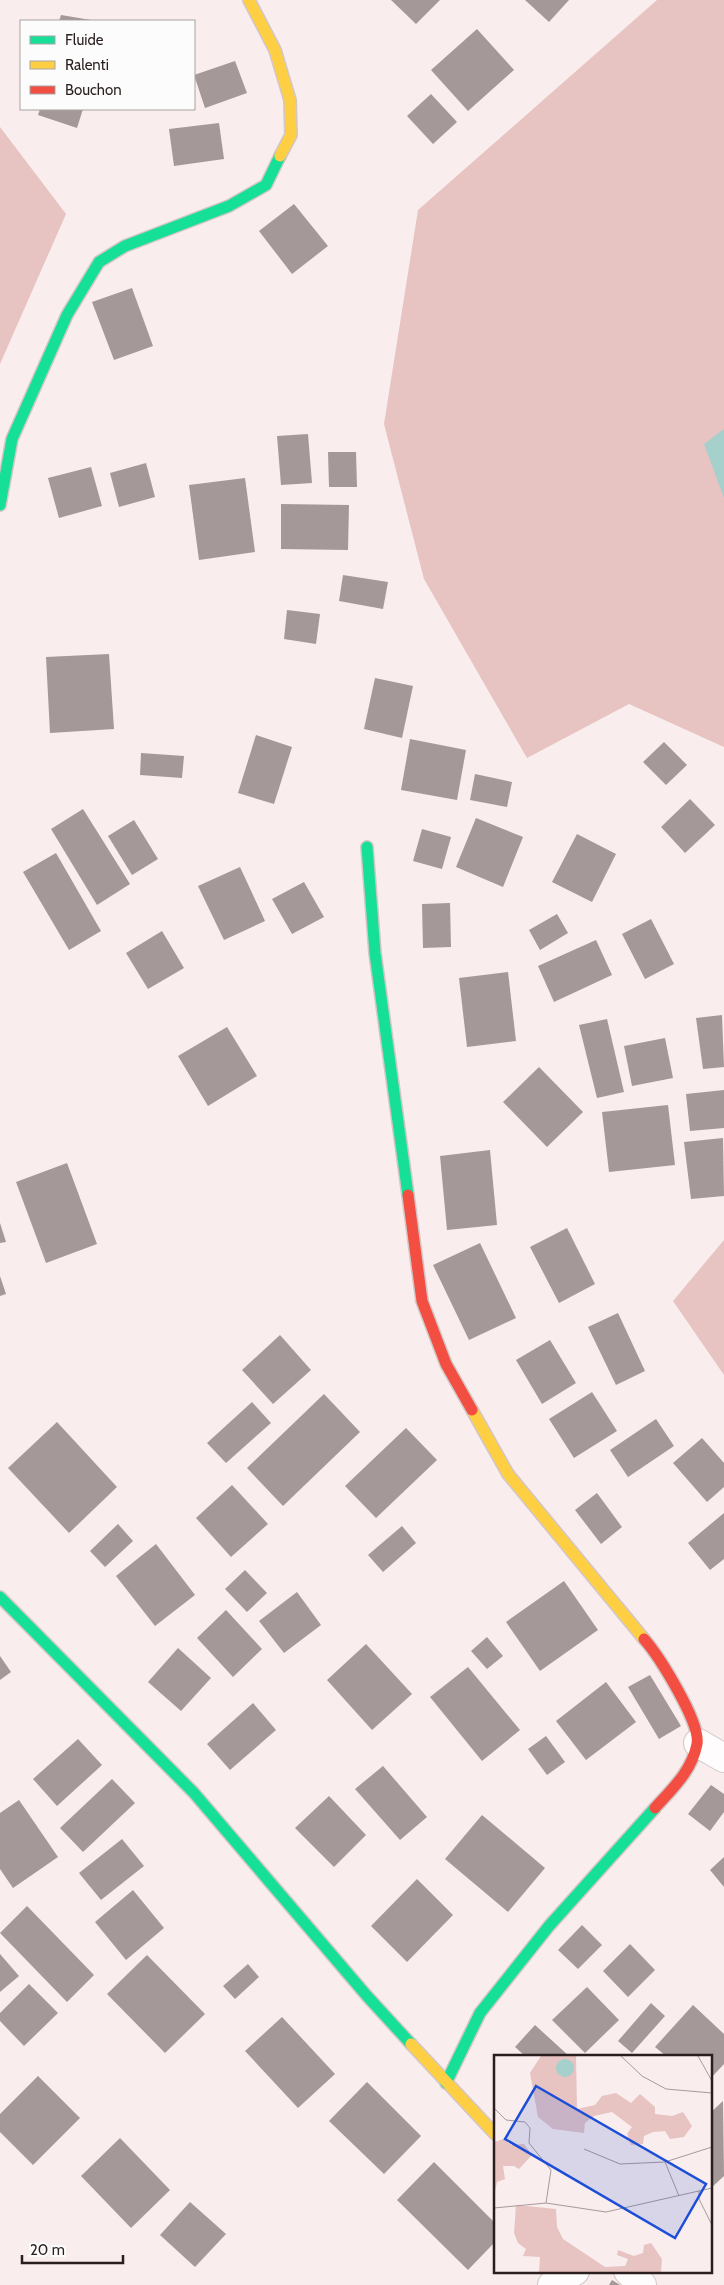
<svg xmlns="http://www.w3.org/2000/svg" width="724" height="2285" viewBox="0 0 724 2285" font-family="Cabin,sans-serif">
<rect width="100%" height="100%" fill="#f9eded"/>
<g fill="#e7c3c2">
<polygon points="657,0 724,0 724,747 629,704 527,758 424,579 384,424 418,210"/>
<polygon points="0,127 66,214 0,364"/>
<polygon points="724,1240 724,1375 673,1301"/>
</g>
<polygon fill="#a6d0cc" points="724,429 724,498 704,444"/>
<g fill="#a49898">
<polygon points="391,0 440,0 416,24"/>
<polygon points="525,0 569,0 549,22"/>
<polygon points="61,15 91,20 91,21 59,21"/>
<polygon points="477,29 514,70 468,111 431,70"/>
<polygon points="235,61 247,93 205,108 194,75"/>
<polygon points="431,94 457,122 433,144 407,116"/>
<polygon points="40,109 83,109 77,128 38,115"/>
<polygon points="219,123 224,159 174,166 169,129"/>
<polygon points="294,204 328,246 292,274 259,231"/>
<polygon points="132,288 153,346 114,360 92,302"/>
<polygon points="308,434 312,483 281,485 277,436"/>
<polygon points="328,452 356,452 357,487 329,487"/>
<polygon points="146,463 155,497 119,507 110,473"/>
<polygon points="91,467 102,506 59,518 48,478"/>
<polygon points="245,478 255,552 199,560 189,485"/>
<polygon points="281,504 349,505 348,550 281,549"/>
<polygon points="343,575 388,582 383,609 339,601"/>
<polygon points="287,610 320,614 316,644 284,639"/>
<polygon points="109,654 114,729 50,733 46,657"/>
<polygon points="375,678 413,686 402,738 364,729"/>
<polygon points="256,735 292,747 274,804 238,793"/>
<polygon points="410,739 466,750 457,800 401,790"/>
<polygon points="664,742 687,765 666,785 643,762"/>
<polygon points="141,753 184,756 182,778 140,775"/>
<polygon points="475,774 512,782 507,807 470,800"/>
<polygon points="690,799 715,825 685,853 661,827"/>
<polygon points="83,809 130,884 97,905 51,829"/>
<polygon points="476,818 523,837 503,887 456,867"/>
<polygon points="134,820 158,859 132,875 108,836"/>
<polygon points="422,829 451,837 442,869 413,861"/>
<polygon points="577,834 616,854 592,902 552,882"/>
<polygon points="56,853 101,931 69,950 23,872"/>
<polygon points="240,867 265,921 224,940 198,886"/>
<polygon points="304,882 324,917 292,934 272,899"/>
<polygon points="450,903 451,947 423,948 422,904"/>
<polygon points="557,914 568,933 540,950 529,930"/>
<polygon points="651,919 674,964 645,979 622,934"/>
<polygon points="162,931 184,968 148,989 126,953"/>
<polygon points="596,940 612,975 554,1002 538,966"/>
<polygon points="508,972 516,1041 467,1047 459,978"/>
<polygon points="722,1015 724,1067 703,1069 696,1018"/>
<polygon points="607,1019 624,1092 597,1098 579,1025"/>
<polygon points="227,1027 257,1076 208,1106 178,1056"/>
<polygon points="665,1038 673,1078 632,1086 624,1046"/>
<polygon points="539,1067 583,1112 547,1147 503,1102"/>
<polygon points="724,1090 724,1128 690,1131 686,1094"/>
<polygon points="668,1105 675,1165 609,1172 602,1112"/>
<polygon points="723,1138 724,1196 691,1199 684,1142"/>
<polygon points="490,1150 497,1225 447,1230 440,1156"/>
<polygon points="67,1163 97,1244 46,1263 16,1182"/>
<polygon points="0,1223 6,1242 0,1243"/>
<polygon points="567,1228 595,1284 559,1303 530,1247"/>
<polygon points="480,1243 516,1318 469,1340 433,1265"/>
<polygon points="0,1276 6,1294 0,1296"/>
<polygon points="618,1313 645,1371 616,1385 588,1327"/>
<polygon points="280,1335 311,1370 273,1404 242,1370"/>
<polygon points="550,1340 576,1383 542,1404 516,1360"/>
<polygon points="592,1392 617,1431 574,1458 549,1419"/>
<polygon points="324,1394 360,1432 283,1506 247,1468"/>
<polygon points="252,1402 271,1423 226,1463 207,1443"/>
<polygon points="656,1419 674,1446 628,1477 610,1450"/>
<polygon points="57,1422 117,1487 69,1533 8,1468"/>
<polygon points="406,1428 437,1460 376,1518 345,1486"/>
<polygon points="702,1438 724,1463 724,1487 707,1502 673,1463"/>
<polygon points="232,1485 268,1524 231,1557 196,1518"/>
<polygon points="597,1493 622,1527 601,1544 575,1510"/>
<polygon points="724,1513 724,1559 710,1570 688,1543"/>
<polygon points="118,1524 133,1541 105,1567 90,1551"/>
<polygon points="402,1526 416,1543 383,1572 368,1555"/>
<polygon points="156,1544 195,1595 155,1626 116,1576"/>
<polygon points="245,1570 267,1593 247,1612 225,1589"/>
<polygon points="564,1581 598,1630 540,1671 506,1622"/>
<polygon points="297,1592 321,1625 284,1653 259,1621"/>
<polygon points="226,1610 262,1649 233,1677 197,1638"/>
<polygon points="487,1637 503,1656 487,1669 471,1651"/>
<polygon points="366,1644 412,1694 372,1730 327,1680"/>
<polygon points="178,1648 211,1678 181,1711 148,1682"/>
<polygon points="0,1656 11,1672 0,1680"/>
<polygon points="468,1667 520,1730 482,1761 430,1697"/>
<polygon points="650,1675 681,1726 659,1739 628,1687"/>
<polygon points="606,1682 636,1722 586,1760 556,1721"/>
<polygon points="253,1703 276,1730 230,1770 207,1744"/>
<polygon points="546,1736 565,1762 547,1775 528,1749"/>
<polygon points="78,1739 102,1765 57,1806 33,1779"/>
<polygon points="383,1766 427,1817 400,1840 355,1789"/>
<polygon points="112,1779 135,1803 83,1852 60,1828"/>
<polygon points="711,1785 724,1794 724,1812 710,1831 688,1814"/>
<polygon points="329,1796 366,1835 334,1867 295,1828"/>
<polygon points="19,1800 58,1857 13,1888 0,1869 0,1813"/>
<polygon points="482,1815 545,1868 508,1912 445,1859"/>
<polygon points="122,1839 144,1866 101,1900 79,1873"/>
<polygon points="724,1857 724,1887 710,1870"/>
<polygon points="417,1879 453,1915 407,1962 371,1926"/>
<polygon points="133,1890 164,1928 126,1960 95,1922"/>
<polygon points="27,1906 94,1975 67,2002 0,1933"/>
<polygon points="582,1925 602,1945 578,1969 558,1950"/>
<polygon points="630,1944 655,1970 628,1997 603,1971"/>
<polygon points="0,1954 19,1976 0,1992"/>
<polygon points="147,1955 205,2014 165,2053 107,1994"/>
<polygon points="248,1964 259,1977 235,1999 223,1986"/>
<polygon points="29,1984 58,2013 24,2046 0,2021 0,2013"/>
<polygon points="587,1987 619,2020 585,2053 552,2020"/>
<polygon points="651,2003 665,2016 632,2053 618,2041"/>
<polygon points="693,2005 724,2034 724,2064 710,2079 710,2056 666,2056 655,2047"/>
<polygon points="282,2017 335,2074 298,2108 245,2051"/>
<polygon points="535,2025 569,2056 525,2056 515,2047"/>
<polygon points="38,2076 80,2118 33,2165 0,2132 0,2114"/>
<polygon points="367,2082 421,2136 384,2174 329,2121"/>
<polygon points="723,2101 724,2176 710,2189 710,2113"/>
<polygon points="120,2138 170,2190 131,2228 81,2176"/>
<polygon points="434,2162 495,2223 495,2242 468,2270 397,2200"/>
<polygon points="190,2202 226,2234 195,2267 160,2235"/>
<polygon points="612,2280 620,2285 609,2285"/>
</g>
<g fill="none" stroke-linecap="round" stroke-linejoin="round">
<g stroke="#d2c6c6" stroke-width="30">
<g id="street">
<polyline points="698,1743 724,1758"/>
<polyline points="628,2271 642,2285"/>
<polyline points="552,2285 575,2271"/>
</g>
</g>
<g stroke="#d2c6c6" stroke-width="14">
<g id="fast">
<polyline points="0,505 12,439 67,315 99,262 125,246 229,206 266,185 280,156"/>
<polyline points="367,847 375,953 408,1195"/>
<polyline points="0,1597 194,1793 367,1996 411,2044"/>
<polyline points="446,2083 480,2013 549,1926 655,1808"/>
</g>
</g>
<g stroke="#d2c6c6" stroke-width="14">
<g id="slow">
<polyline points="249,0 275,50 290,100 291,135 280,156"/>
<polyline points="472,1410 508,1474 644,1639"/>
<polyline points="411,2044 495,2134"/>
</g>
</g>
<g stroke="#d2c6c6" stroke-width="14">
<g id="jam">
<polyline points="408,1195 422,1301 446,1364 472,1410"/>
<path d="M644 1639C659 1656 701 1723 697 1744 692 1771 672 1789 655 1808"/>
</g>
</g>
<use href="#street" stroke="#fefcfc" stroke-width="28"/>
<use href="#fast" stroke="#16e098" stroke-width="11"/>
<use href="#slow" stroke="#ffcf43" stroke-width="11"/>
<use href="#jam" stroke="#f24e42" stroke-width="11"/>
</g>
<g transform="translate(494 2055)">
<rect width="218" height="218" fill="#f9eded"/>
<path d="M47 1H82L83 54 101 50 108 41 122 38 137 48 146 39 161 52V59L178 61 189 57 198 71 190 82 176 84 171 76 159 77 150 81 149 89 137 90 133 79 138 72 118 57 100 61 91 68 90 78 59 74 44 62 36 18ZM10 84 17 90 30 89 38 100 25 114 20 111H9L11 124 3 127 0 141V87ZM22 150 62 154 63 172 69 184 111 212 131 211 134 204 123 200 124 195 140 201 149 198 150 190 157 188 168 204 167 217H45L46 202 29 201 32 194 24 188 20 178Z" fill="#e7c3c2"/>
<path d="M62 13a9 9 0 1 1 18 0a9 9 0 1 1-18 0Z" fill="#a6d0cc"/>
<path fill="none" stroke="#a79a9a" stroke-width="1" d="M127 1 148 21 172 34 218 38M204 1 218 26M0 53 12 65 31 67 36 73 35 88 57 115 52 148M90 94 126 109 171 107 185 141M171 107 218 92M205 136V144L218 170M0 153 52 148 112 157 218 133"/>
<path fill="#1d4ed8" fill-opacity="0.15" stroke="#1d4ed8" stroke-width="2.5" d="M42 31 212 129 181 183 11 84Z"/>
<rect width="218" height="218" fill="none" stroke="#2b1e1e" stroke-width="2.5"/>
</g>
<rect x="20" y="20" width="175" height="90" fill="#fcfcfc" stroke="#a8a3a3"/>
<rect x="30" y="36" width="25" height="8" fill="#16e098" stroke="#a8a3a3"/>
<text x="65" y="45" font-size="15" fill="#2b1e1e">Fluide</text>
<rect x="30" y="61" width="25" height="8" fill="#ffcf43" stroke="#a8a3a3"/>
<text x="65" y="70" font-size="15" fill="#2b1e1e">Ralenti</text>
<rect x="30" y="86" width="25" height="8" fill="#f24e42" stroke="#a8a3a3"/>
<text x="65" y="95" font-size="15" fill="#2b1e1e">Bouchon</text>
<path d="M22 2255v8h101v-8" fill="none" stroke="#2b1e1e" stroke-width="2.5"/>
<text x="30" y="2255" font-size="15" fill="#2b1e1e" stroke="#fcfcfc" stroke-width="4" paint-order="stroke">20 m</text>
</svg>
